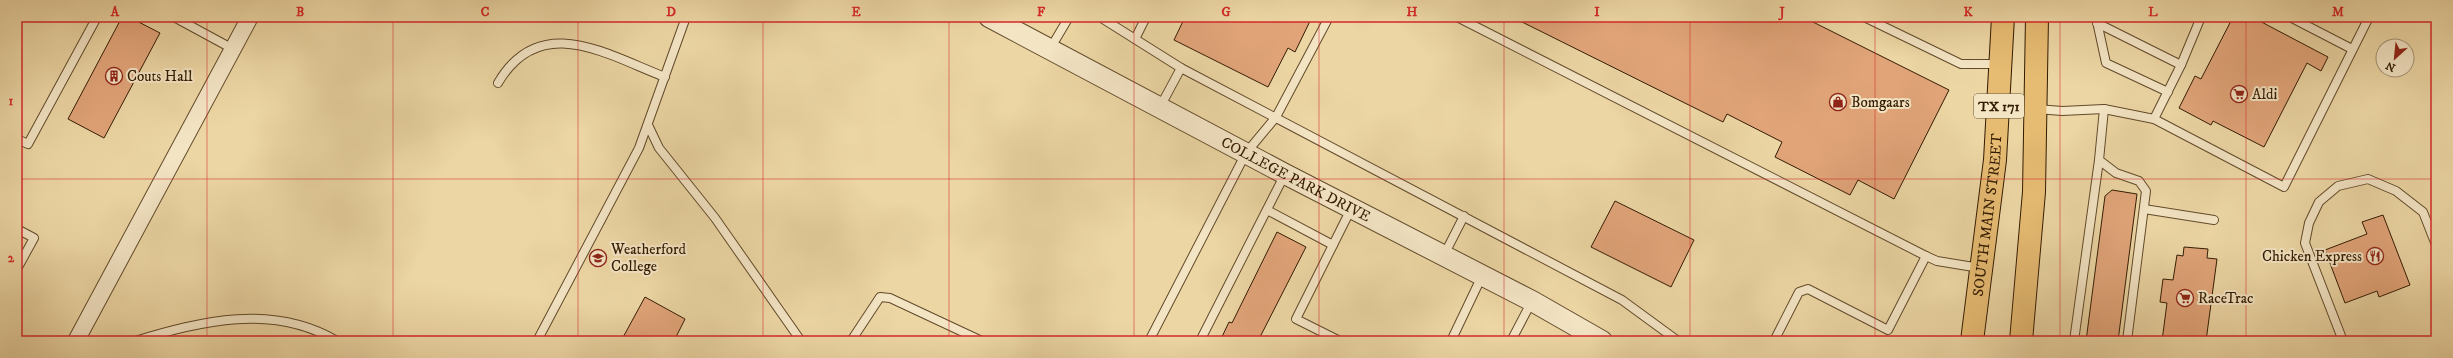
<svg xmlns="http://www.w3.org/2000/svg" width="2453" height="358" viewBox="0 0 2453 358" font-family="'IM FELL DW Pica',serif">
<rect width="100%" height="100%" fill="#ecd6a4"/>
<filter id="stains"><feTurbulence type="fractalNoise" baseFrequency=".005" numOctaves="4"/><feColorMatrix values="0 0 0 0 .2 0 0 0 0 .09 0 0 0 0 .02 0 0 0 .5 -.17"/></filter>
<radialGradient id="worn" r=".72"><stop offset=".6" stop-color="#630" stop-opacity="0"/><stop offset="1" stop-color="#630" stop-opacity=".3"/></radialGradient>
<g fill="#e1a479" stroke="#331b02">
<polygon points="122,17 129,17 160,33 104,138 68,119"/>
<polygon points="1185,17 1312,17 1295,52 1288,48 1268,87 1174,40"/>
<polygon points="1512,17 1803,17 1949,90 1894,199 1858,180 1850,195 1775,157 1782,142 1727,114 1723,122"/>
<polygon points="2233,17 2252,17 2328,57 2321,71 2307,63 2264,147 2213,121 2211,125 2179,108 2195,76 2201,79"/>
<polygon points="2112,190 2137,194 2118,341 2086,341 2105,196"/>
<polygon points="1615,201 1694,240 1671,287 1591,247"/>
<polygon points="2383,215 2410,285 2379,297 2377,291 2345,303 2325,250 2367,234 2362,222"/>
<polygon points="1277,232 1306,247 1258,341 1220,341 1229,322 1232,323"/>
<polygon points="2184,247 2208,249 2207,258 2217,259 2206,341 2162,341 2167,303 2160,302 2163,279 2173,280 2177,255 2183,256"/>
<polygon points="645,297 685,319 674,341 621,341"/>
</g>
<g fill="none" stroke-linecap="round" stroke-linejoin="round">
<g stroke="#614a2a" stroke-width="10">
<g id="service">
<polyline points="174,17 233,49"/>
<polyline points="1100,17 1181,68"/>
<polyline points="1457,17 1926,256 1937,261 1980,268"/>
<polyline points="1864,17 1961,64 1999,64"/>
<polyline points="2096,17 2106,63 2168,92"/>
<polyline points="2290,17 2352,49"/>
<polyline points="2097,23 2181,65"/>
<polyline points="1135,39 1146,17"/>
<polyline points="1050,49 1069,17"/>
<path d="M498 83C540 11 607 55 665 77"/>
<polyline points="1160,107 1181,68 1622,300 1678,341"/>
<polyline points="2037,109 2062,111 2104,109 2154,119 2284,187 2369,17"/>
<polyline points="2104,109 2099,160 2116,173 2139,181 2146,191 2127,341"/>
<polyline points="2154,119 2181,65 2201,17"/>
<polyline points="648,125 659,148 715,218 801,341"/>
<polyline points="17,139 28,144 97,17"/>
<polyline points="2144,209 2214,220"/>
<polyline points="1267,210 1333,245"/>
<polyline points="17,229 34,238 17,269"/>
<polyline points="1444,255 1464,216"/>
<path d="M135 341C202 321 272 303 337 341"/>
<polyline points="537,341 639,148 686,17"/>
<polyline points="851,341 880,297 890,298 982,341"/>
<polyline points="1149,341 1246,153 1276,117 1329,17"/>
<polyline points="1200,341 1285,174"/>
<polyline points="1340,341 1296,319 1351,209"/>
<polyline points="1451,341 1482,276"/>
<polyline points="1511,341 1532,301"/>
<polyline points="1774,341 1799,292 1808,289 1888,330 1926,256"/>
<polyline points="2074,341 2099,160"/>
<polyline points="2343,341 2305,243 2309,223 2319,202 2338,186 2368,179 2396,191 2423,212 2436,245"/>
</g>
</g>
<g stroke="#614a2a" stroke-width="18">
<polyline id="minor" points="76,341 250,17"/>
</g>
<g stroke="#614a2a" stroke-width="22">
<g id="tertiary">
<path id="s1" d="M989 17 1285 174 1532 301 1602 341"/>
</g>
</g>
<g stroke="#331b02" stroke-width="24">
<g id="primary">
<path id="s2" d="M1972 341 1995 160 2003 17"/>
<polyline points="2021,341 2034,192 2037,17"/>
</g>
</g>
<use href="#service" stroke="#f3e4c4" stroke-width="8"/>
<use href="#minor" stroke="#f3e4c4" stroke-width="16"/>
<use href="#tertiary" stroke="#f3e4c4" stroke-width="20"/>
<use href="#primary" stroke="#e6bb72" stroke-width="22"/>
</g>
<path fill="none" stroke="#d62828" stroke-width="1" stroke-opacity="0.55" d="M207 17V341M393 17V341M578 17V341M763 17V341M949 17V341M1134 17V341M1319 17V341M1504 17V341M1690 17V341M1875 17V341M2060 17V341M2246 17V341M17 179H2436"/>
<defs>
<g id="building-ring" transform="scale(0.9)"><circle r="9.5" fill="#f3e4c4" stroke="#8f2418" stroke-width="1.5"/><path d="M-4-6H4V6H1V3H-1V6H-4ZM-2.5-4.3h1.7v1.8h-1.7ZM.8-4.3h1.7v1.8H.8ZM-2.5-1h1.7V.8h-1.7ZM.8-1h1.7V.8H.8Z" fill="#8f2418"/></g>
<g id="supermarket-ring" transform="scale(0.9)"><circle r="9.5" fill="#f3e4c4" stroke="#8f2418" stroke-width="1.5"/><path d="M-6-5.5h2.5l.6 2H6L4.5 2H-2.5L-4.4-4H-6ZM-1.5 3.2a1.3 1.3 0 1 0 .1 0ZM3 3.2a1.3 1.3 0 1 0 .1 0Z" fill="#8f2418"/></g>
<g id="shop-ring" transform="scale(0.9)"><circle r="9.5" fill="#f3e4c4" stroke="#8f2418" stroke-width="1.5"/><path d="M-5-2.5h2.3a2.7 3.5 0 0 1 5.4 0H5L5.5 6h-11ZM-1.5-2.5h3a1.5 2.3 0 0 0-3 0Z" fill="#8f2418"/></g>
<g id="restaurant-ring" transform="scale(0.9)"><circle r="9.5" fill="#f3e4c4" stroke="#8f2418" stroke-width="1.5"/><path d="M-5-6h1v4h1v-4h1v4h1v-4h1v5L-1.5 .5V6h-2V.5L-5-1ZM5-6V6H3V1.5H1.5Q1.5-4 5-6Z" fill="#8f2418"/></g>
<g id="university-ring" transform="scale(0.9)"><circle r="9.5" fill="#f3e4c4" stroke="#8f2418" stroke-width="1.5"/><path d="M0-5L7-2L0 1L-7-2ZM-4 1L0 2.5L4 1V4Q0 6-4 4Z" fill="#8f2418"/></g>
</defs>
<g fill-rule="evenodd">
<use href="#building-ring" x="114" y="76"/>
<use href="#supermarket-ring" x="2239" y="94"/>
<use href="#shop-ring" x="1838" y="102"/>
<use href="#restaurant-ring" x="2375" y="256"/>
<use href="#university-ring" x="598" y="258"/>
<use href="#supermarket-ring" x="2185" y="298"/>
</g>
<g text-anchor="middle" stroke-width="4" stroke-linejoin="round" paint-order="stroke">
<rect fill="#f3e4c4" stroke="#6d573c" stroke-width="1" x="1974" y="94" width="50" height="24" rx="3"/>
<g font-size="14" font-weight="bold" fill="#331b02">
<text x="1999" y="111">TX 171</text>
</g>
<g font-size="15" fill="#331b02" stroke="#f3e4c4" text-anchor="start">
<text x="127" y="81">Couts Hall</text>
<text x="2252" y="99">Aldi</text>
<text x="1851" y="107">Bomgaars</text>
<text x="611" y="254">Weatherford<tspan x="611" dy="17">College</tspan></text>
<text x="2362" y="261" text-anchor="end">Chicken Express</text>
<text x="2198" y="303">RaceTrac</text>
</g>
<g font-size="15" fill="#331b02" stroke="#f3e4c4">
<text dy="5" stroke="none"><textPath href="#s1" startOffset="347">COLLEGE PARK DRIVE</textPath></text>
<text dy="5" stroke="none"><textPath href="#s2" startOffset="127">SOUTH MAIN STREET</textPath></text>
</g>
</g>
<rect width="2453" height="358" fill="none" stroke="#ecd6a4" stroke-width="44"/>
<g transform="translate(2395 58) rotate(207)"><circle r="19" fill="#f3e4c4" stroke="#a69476"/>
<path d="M0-3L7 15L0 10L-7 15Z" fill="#8f2418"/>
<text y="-6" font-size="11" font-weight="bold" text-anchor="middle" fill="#331b02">N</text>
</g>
<rect x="22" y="22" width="2409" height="314" fill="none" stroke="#d62828" stroke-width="1.5"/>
<g font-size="13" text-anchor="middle" font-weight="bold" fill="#d62828">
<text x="115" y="16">A</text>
<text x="300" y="16">B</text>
<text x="485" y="16">C</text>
<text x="671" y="16">D</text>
<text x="856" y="16">E</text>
<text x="1041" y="16">F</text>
<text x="1226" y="16">G</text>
<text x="1412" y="16">H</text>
<text x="1597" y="16">I</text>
<text x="1782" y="16">J</text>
<text x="1968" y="16">K</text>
<text x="2153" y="16">L</text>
<text x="2338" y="16">M</text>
<text x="11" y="105">1</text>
<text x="11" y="262">2</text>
</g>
<rect width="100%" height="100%" filter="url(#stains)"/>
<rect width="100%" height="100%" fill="url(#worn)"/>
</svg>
